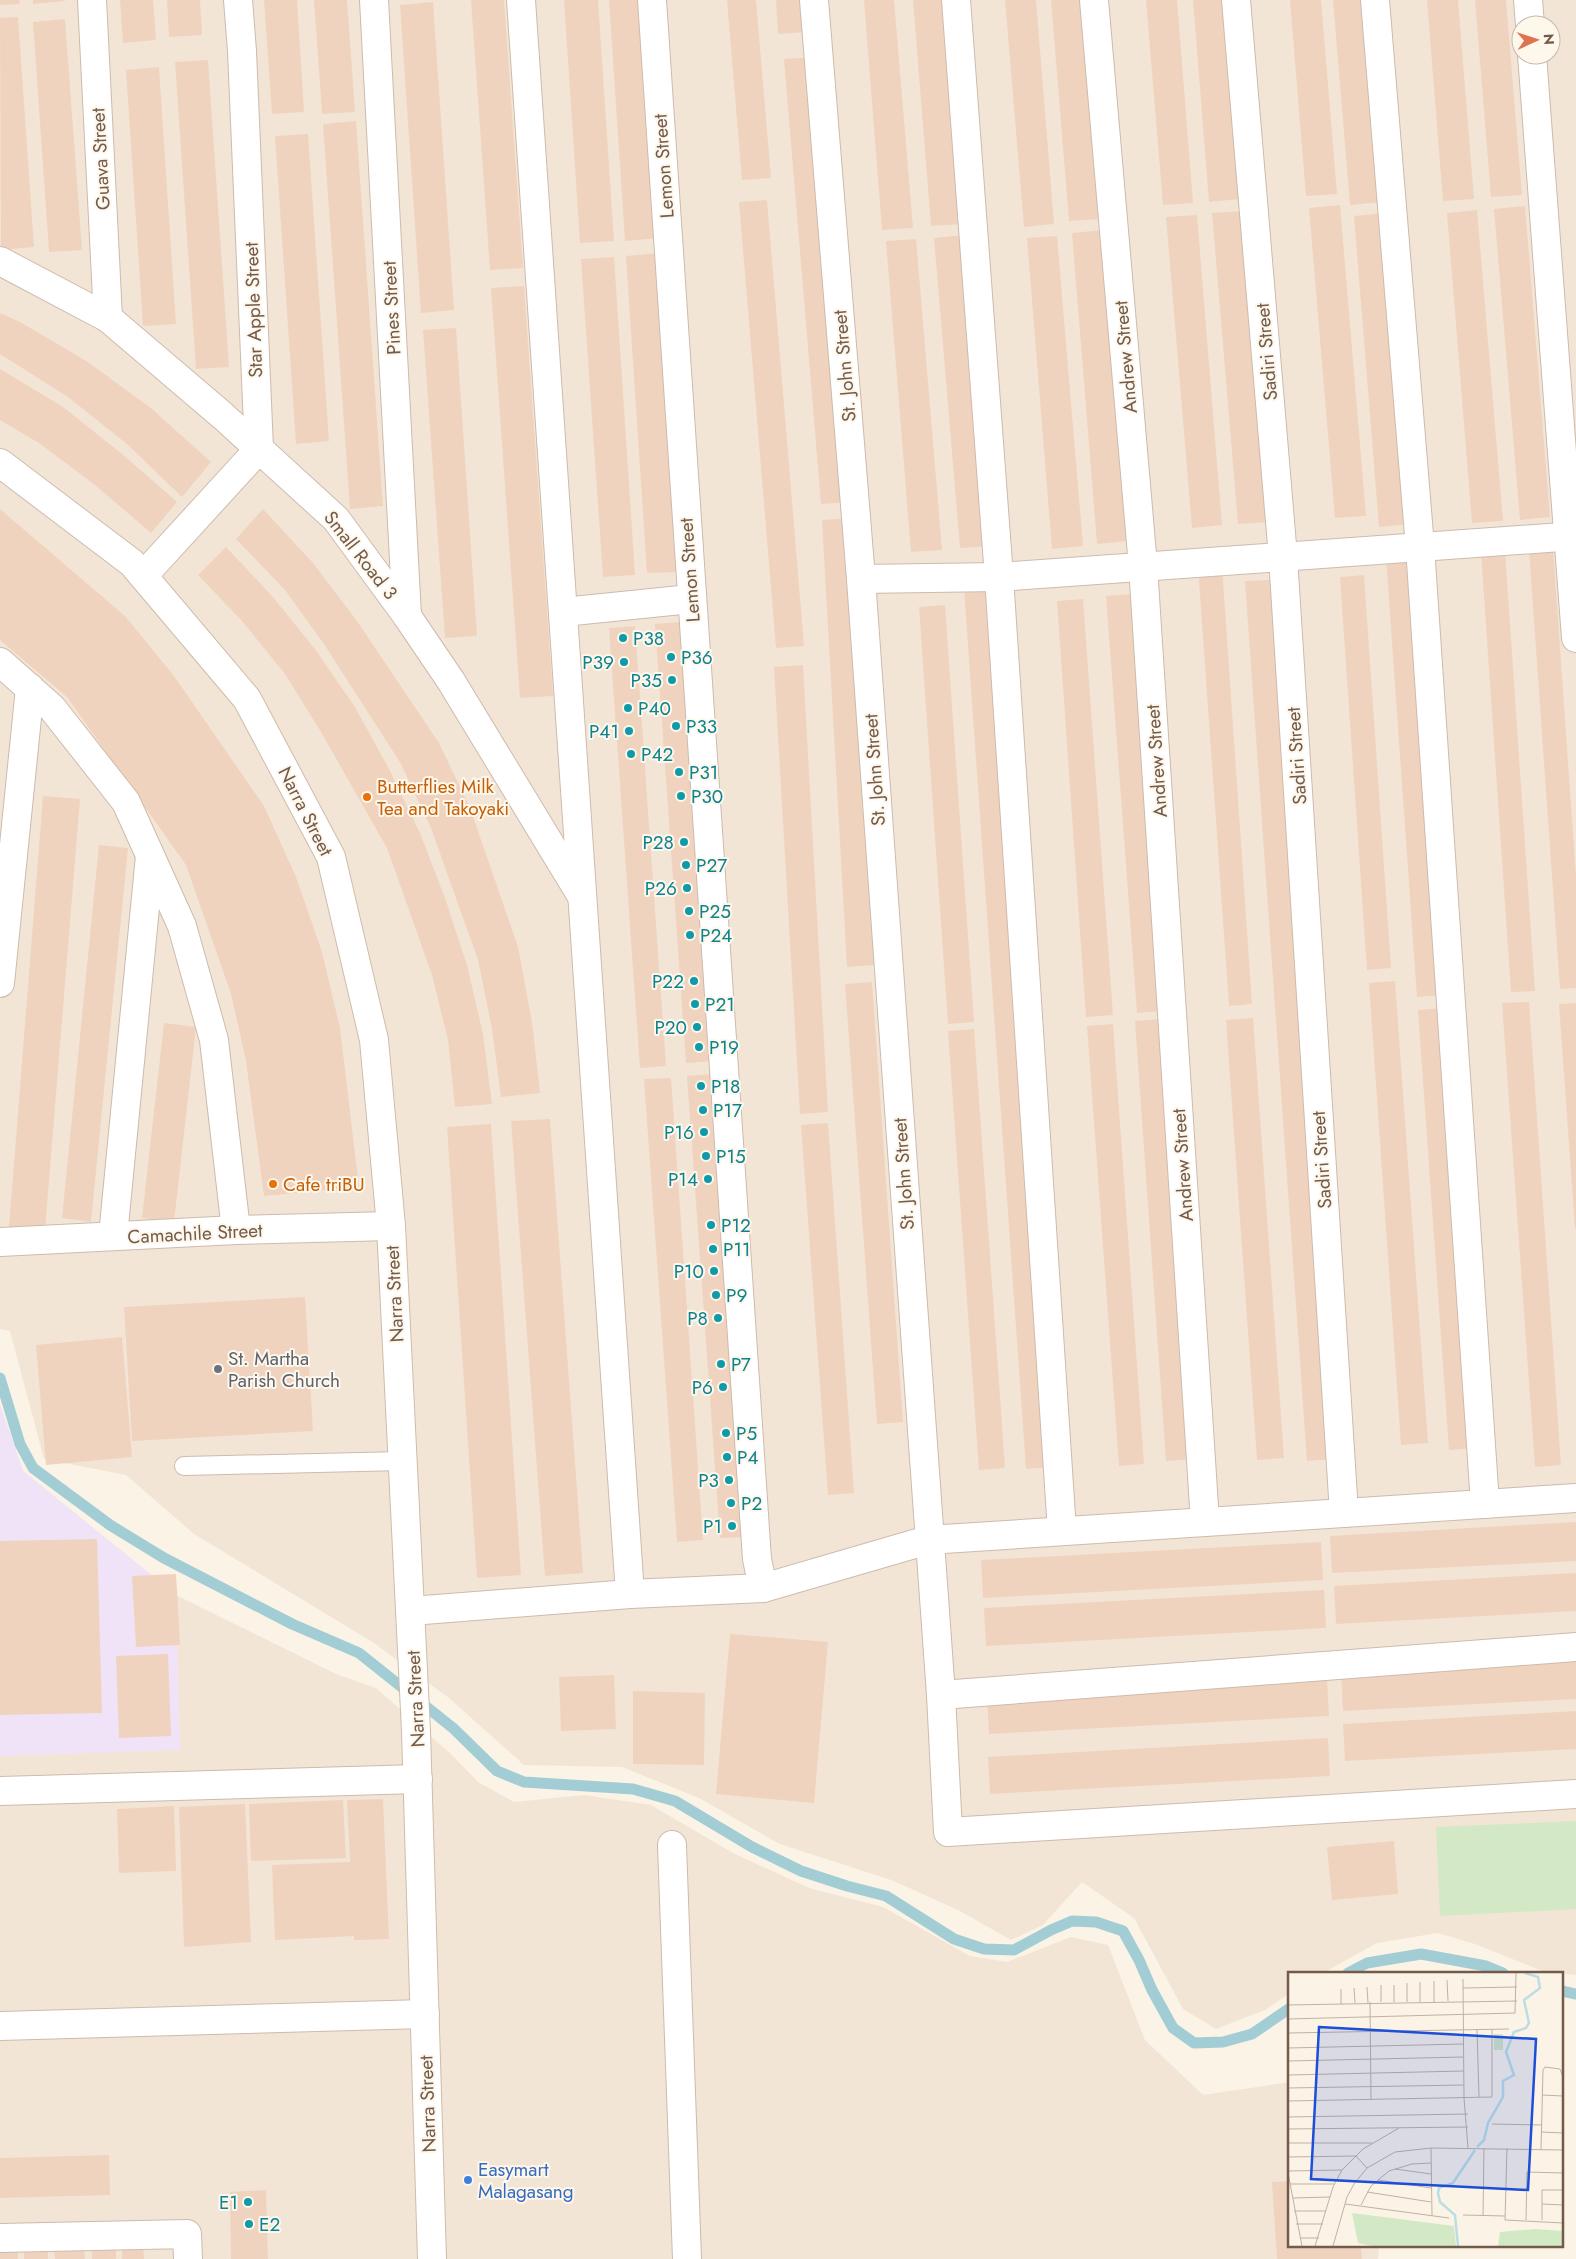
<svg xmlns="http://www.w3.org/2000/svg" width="1576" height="2259" viewBox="0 0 1576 2259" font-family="Jost,sans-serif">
<rect width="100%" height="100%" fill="#fbf3e6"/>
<g fill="#f3e5d5" fill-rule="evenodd">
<path d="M0 0H1576V1975L1545 1972 1475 1944 1438 1933 1377 1943 1323 1973H1290V1993L1265 2010 1216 2029 1183 2009 1134 1918 1082 1882 1043 1925 1011 1940 960 1911 894 1881 780 1844 699 1798 622 1767 524 1765 449 1698 374 1643 194 1534 126 1475 44 1459 10 1331 0 1329ZM1521 25H1551V55H1521Z"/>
<polygon points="0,1405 23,1471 176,1595 336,1674 376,1688 452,1755 478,1782 514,1802 584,1795 651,1805 733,1853 809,1888 883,1907 970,1956 1007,1962 1071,1937 1108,1945 1145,2040 1203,2095 1290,2082 1290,2245 1379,2245 1378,2259 0,2259"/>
</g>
<polygon fill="#f0e3f8" points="0,1405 23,1471 176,1595 180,1750 0,1756"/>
<polygon fill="#d3e8c5" points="1576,1821 1576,1909 1440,1916 1436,1827"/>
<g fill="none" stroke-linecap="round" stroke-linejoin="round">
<g stroke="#a2cdd5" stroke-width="11">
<polyline points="0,1378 20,1444 33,1468 110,1525 164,1558 292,1624 359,1653 453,1728 497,1771 524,1782 633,1789 675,1801 752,1847 801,1871 847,1886 886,1896 954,1939 984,1949 1014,1950 1051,1930 1072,1921 1096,1922 1123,1931 1139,1960 1152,1990 1173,2028 1194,2043 1223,2042 1252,2034 1290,2008"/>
<polyline points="1348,1973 1367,1963 1421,1954 1486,1966 1503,1973"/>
<polyline points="1562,1991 1576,1994"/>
</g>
</g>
<g fill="#efd3bf">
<polygon points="0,0 19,0 20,4 0,5"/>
<polygon points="33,0 65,0 65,1 33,4"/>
<polygon points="120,0 153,0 156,40 123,43"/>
<polygon points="167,0 200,0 202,35 169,37"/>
<polygon points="264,0 297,0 304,112 272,114"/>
<polygon points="314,0 347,0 355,112 322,114"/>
<polygon points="471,0 504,0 523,268 490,270"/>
<polygon points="564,0 598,0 614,241 580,243"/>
<polygon points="609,0 644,0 660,238 625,241"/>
<polygon points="727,0 756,0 771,178 742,180"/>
<polygon points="776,0 804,0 807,32 778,34"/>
<polygon points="864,0 894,0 913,228 882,230"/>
<polygon points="913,0 943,0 962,224 931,226"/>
<polygon points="1005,0 1036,0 1054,224 1024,227"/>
<polygon points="1051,0 1082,0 1099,219 1069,221"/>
<polygon points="1146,0 1177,0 1193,203 1163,205"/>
<polygon points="1193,0 1223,0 1240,199 1209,202"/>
<polygon points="1290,0 1321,0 1337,194 1306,196"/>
<polygon points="1333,0 1364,0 1381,202 1350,205"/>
<polygon points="1427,0 1458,0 1474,199 1443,201"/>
<polygon points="1475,0 1506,0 1522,195 1491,197"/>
<polygon points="433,2 454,310 421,313 400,5"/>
<polygon points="18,17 34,247 1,250 0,18"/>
<polygon points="65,19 82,250 49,252 33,22"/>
<polygon points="813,57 850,502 821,504 784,59"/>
<polygon points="208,60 229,367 196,369 175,62"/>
<polygon points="159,67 176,324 143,326 126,70"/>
<polygon points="356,121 383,506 350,509 323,124"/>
<polygon points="308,134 329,441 296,444 275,136"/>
<polygon points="767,200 804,646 776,648 739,202"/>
<polygon points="1340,205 1366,516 1335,518 1309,208"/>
<polygon points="1525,206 1550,517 1520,520 1494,209"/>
<polygon points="1477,210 1503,521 1472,523 1447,213"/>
<polygon points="1243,211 1268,522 1238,524 1212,213"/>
<polygon points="1384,213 1410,524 1379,527 1354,216"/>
<polygon points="1197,215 1222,525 1192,528 1166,217"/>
<polygon points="1103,230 1128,541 1097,544 1072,233"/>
<polygon points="965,235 990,546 960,548 934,238"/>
<polygon points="1057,236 1083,546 1052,549 1027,238"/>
<polygon points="916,239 942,550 911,552 886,241"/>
<polygon points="659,253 681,572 647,573 626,256"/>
<polygon points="614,257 635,575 603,577 581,259"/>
<polygon points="524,286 553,696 520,698 491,288"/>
<polygon points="0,313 20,322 88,362 152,409 211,462 182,497 127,444 68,397 0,354"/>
<polygon points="456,328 477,636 445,638 423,330"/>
<polygon points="0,369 63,407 122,454 177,502 151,533 95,485 39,443 0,420"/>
<polygon points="0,509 125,616 174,676 264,806 296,877 322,952 340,1028 359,1187 264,1196 246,1061 231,994 186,865 67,697 0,640"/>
<polygon points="263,509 313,563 357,621 439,743 470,808 518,947 532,1022 540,1093 501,1097 492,1029 478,960 431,828 401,764 326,647 285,590 236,539"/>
<polygon points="851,518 875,965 847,967 822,520"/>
<polygon points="226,547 272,596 315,649 355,707 389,769 420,833 445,898 467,965 483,1034 492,1104 455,1107 448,1040 432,975 387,848 321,732 285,674 242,621 198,575"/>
<polygon points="1553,548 1576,876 1576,988 1560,989 1529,550"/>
<polygon points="1505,551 1535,991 1511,992 1481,552"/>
<polygon points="1411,556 1441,995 1417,997 1386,557"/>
<polygon points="1222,565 1252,1004 1229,1006 1198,566"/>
<polygon points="1364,575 1391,968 1367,970 1340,577"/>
<polygon points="1271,580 1333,1459 1307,1461 1245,581"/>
<polygon points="990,587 1052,1467 1026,1469 964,589"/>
<polygon points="1133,594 1162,1011 1137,1013 1106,596"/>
<polygon points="1083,599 1113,1015 1086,1017 1057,601"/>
<polygon points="945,605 974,1022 948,1024 919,607"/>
<polygon points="681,622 713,1061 686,1063 655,624"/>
<polygon points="635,626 666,1066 640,1068 609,628"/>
<polygon points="803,665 828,1112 800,1114 774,667"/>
<polygon points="43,796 80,799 45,1230 9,1227"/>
<polygon points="99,845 128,848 91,1222 62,1218"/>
<polygon points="1395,981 1428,1443 1401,1445 1369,983"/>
<polygon points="872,982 903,1422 877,1424 845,984"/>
<polygon points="1529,1002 1561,1465 1535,1467 1502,1003"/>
<polygon points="1576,1003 1576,1228 1575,1228 1559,1004"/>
<polygon points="1444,1008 1476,1448 1449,1450 1418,1010"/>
<polygon points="1253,1018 1284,1458 1257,1460 1226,1020"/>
<polygon points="1161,1019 1193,1459 1166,1461 1135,1021"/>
<polygon points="164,1023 196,1027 174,1222 142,1218"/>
<polygon points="1113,1024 1144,1464 1119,1466 1087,1026"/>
<polygon points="974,1029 1005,1468 979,1470 948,1031"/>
<polygon points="713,1074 747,1537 720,1538 687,1076"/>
<polygon points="671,1078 703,1540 677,1542 644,1079"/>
<polygon points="550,1119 583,1573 545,1576 511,1121"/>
<polygon points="828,1123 854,1493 828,1495 801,1125"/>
<polygon points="491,1124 521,1575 477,1578 447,1127"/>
<polygon points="305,1297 313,1431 132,1441 124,1307"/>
<polygon points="122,1337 132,1457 46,1465 36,1345"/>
<polygon points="1576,1522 1576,1561 1332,1573 1330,1536"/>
<polygon points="97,1539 102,1713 0,1715 0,1541"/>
<polygon points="1321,1542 1323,1580 983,1598 981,1560"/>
<polygon points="1576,1573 1576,1611 1336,1624 1334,1586"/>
<polygon points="176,1574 180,1645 136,1647 132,1576"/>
<polygon points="1324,1590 1326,1628 986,1646 984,1608"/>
<polygon points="730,1634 828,1642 814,1803 716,1794"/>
<polygon points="168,1654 171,1736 119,1738 116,1656"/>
<polygon points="1576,1661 1576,1699 1343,1711 1341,1673"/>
<polygon points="614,1675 616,1729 561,1731 559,1677"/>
<polygon points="1327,1678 1329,1716 989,1734 987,1696"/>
<polygon points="633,1691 705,1693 704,1765 633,1764"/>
<polygon points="1576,1711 1576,1749 1345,1761 1343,1724"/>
<polygon points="1328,1738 1330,1776 990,1794 988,1757"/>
<polygon points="383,1799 389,1939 354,1940 354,1936 275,1940 272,1865 350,1862 347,1800"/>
<polygon points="343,1800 346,1858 251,1861 249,1804"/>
<polygon points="245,1804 251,1942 184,1947 179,1807"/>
<polygon points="174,1806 176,1871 119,1873 117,1809"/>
<polygon points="1394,1841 1398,1894 1332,1900 1327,1847"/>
<polygon points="109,2155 110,2195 0,2198 0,2158"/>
<polygon points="1290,2181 1290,2245 1361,2245 1362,2259 1277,2259 1272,2182"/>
<polygon points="266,2190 268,2259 231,2259 230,2192"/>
<polygon points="143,2246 144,2259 122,2259 122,2247"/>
<polygon points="84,2247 85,2259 55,2259 54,2248"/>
<rect x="92" y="2248" width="24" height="11"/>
<rect x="24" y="2249" width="24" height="10"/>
<polygon points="18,2251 18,2259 0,2259 0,2252"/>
</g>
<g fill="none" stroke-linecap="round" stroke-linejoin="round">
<g stroke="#cdbbad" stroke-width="20">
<polyline id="lane" points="184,1466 403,1461"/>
</g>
<g stroke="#cdbbad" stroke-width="30">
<g id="street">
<polyline points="92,0 108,318"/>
<polyline points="374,0 407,616"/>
<polyline points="521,0 630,1594"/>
<polyline points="652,0 757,1559 763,1588"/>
<polyline points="814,0 861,579 941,1695 948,1832 1576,1794"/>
<polyline points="956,0 999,577 1062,1531"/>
<polyline points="1094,0 1143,566 1205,1522"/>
<polyline points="1236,0 1283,557 1344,1513"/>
<polyline points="1375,0 1420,547 1485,1504"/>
<polyline points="1528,0 1530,25"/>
<polyline points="1532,55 1576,638"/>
<polyline points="0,261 108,318 223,416 336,519 407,616 451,681 581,895"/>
<polyline points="143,576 259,449 242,51 238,0"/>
<polyline points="861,579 999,577 1576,536"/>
<polyline points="563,612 691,599"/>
<polyline points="0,662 52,708 126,802 182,926 214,1040 236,1230"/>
<polyline points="0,983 30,688"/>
<polyline points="113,1236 150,856"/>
<polyline points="0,1242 236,1230 391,1226"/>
<polyline points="411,1611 630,1594 763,1588 928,1540 1576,1498"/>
<polyline points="941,1695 1576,1647"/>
<polyline points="0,1791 418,1779"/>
<polyline points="672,1845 687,2259"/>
<polyline points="0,2026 425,2014"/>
<polyline points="0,2238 187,2234 188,2259"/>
</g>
</g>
<g stroke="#cfbcaa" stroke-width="30">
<polyline id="secondary" points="0,463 132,563 247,699 331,857 374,1040 391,1226 416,1731 432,2259"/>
</g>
<use href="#lane" stroke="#fff" stroke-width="18"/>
<use href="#street" stroke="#fff" stroke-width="28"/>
<use href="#secondary" stroke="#fff" stroke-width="28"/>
</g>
<g fill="#0f9aa8" stroke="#fef7ec" stroke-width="2">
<circle cx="623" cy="638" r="5"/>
<circle cx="671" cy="657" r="5"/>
<circle cx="624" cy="662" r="5"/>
<circle cx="672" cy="680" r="5"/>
<circle cx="628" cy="708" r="5"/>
<circle cx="676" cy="726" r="5"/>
<circle cx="629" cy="731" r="5"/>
<circle cx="631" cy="754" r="5"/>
<circle cx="679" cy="772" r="5"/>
<circle cx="681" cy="796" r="5"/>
<circle cx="684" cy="842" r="5"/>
<circle cx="686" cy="865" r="5"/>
<circle cx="687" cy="888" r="5"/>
<circle cx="689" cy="911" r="5"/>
<circle cx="690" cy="935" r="5"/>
<circle cx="694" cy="981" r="5"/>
<circle cx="695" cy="1004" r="5"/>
<circle cx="697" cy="1027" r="5"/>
<circle cx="699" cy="1047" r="5"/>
<circle cx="701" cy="1086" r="5"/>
<circle cx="703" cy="1110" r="5"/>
<circle cx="704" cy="1132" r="5"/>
<circle cx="706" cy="1156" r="5"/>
<circle cx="708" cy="1179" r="5"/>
<circle cx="711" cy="1225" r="5"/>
<circle cx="713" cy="1249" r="5"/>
<circle cx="714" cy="1271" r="5"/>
<circle cx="716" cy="1295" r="5"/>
<circle cx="718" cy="1318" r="5"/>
<circle cx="721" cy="1364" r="5"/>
<circle cx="723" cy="1387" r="5"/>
<circle cx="726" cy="1433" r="5"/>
<circle cx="727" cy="1457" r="5"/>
<circle cx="729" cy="1480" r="5"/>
<circle cx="731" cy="1503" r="5"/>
<circle cx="732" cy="1526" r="5"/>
<circle cx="248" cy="2202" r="5"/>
<circle cx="249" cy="2224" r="5"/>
</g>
<g fill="#e8710a" stroke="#fef7ec" stroke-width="2">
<circle cx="367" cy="797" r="5"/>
<circle cx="273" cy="1184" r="5"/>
</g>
<circle fill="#6b7280" stroke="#fef7ec" stroke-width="2" cx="218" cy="1369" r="5"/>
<circle fill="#3f7fe0" stroke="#fef7ec" stroke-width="2" cx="468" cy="2180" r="5"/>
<g text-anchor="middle" stroke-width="4" stroke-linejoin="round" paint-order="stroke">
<g font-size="19" fill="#735b4c" stroke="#fef7ec">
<text transform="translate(100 159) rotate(-93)" y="7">Guava Street</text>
<text transform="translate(663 166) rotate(-94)" y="7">Lemon Street</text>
<text transform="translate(391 308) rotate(-93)" y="7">Pines Street</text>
<text transform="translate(253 310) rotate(-92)" y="7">Star Apple Street</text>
<text transform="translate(1266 352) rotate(-95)" y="7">Sadiri Street</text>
<text transform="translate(1125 357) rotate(-95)" y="7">Andrew Street</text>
<text transform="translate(844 366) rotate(-95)" y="7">St. John Street</text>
<text transform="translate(361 555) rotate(52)" y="7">Small Road 3</text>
<text transform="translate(689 570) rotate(-94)" y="7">Lemon Street</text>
<text transform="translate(1296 756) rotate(-94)" y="7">Sadiri Street</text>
<text transform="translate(1156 761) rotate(-94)" y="7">Andrew Street</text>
<text transform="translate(874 770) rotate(-94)" y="7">St. John Street</text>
<text transform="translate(306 811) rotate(63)" y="7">Narra Street</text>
<text transform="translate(1321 1160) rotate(-94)" y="7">Sadiri Street</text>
<text transform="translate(1182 1165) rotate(-94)" y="7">Andrew Street</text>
<text transform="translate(903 1174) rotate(-94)" y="7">St. John Street</text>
<text transform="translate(195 1233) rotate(-3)" y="7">Camachile Street</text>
<text transform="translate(394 1294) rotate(-93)" y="7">Narra Street</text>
<text transform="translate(415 1699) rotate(-93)" y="7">Narra Street</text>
<text transform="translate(427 2104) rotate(-92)" y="7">Narra Street</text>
</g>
<g font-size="19" fill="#0d838f" stroke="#fef7ec" text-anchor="start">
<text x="633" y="645">P38</text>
<text x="681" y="664">P36</text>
<text x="614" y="669" text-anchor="end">P39</text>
<text x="662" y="687" text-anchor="end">P35</text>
<text x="638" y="715">P40</text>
<text x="686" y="733">P33</text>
<text x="619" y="738" text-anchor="end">P41</text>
<text x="641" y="761">P42</text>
<text x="689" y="779">P31</text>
<text x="691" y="803">P30</text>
<text x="674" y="849" text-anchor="end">P28</text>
<text x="696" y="872">P27</text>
<text x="677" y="895" text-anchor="end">P26</text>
<text x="699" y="918">P25</text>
<text x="700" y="942">P24</text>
<text x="684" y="988" text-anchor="end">P22</text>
<text x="705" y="1011">P21</text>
<text x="687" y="1034" text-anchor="end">P20</text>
<text x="709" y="1054">P19</text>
<text x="711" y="1093">P18</text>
<text x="713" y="1117">P17</text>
<text x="694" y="1139" text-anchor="end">P16</text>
<text x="716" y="1163">P15</text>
<text x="698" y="1186" text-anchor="end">P14</text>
<text x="721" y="1232">P12</text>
<text x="723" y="1256">P11</text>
<text x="704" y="1278" text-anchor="end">P10</text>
<text x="726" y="1302">P9</text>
<text x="708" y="1325" text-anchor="end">P8</text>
<text x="731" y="1371">P7</text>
<text x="713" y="1394" text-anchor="end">P6</text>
<text x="736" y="1440">P5</text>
<text x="737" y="1464">P4</text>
<text x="719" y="1487" text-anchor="end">P3</text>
<text x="741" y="1510">P2</text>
<text x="722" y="1533" text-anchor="end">P1</text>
<text x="238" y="2209" text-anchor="end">E1</text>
<text x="259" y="2231">E2</text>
</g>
<g font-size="19" fill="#c56008" stroke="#fef7ec" text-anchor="start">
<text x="377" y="793">Butterflies Milk<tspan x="377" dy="22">Tea and Takoyaki</tspan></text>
<text x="283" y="1191">Cafe triBU</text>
</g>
<g font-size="19" fill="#5b616d" stroke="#fef7ec" text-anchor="start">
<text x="228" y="1365">St. Martha<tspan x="228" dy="22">Parish Church</tspan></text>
</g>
<g font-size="19" fill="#366cbe" stroke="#fef7ec" text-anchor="start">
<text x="478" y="2176">Easymart<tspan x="478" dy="22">Malagasang</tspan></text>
</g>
</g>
<g transform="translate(1288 1972)">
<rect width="275" height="275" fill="#fbf3e6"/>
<path d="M206 62H215V78H206ZM64 241 166 254 168 274H84L70 271ZM247 257 275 259V274H210L212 260Z" fill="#d3e8c5"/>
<path fill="none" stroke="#bbdde4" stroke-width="2.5" d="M189 175 196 168 200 151 215 125V109L226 103 218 80 226 60 238 56 241 51 236 28 252 16 250 5 237 1M170 274 167 243 152 230 150 221 151 216 165 211 187 178"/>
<path fill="none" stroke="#c1b1a3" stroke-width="1" d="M175 7 176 126 180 176M159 8 160 29M146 9V30M132 10V30M119 11V30M93 13V30M106 13V30M79 15 80 31M66 16 67 31M175 16 229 15M53 17V32M82 30 83 127M0 33 229 29M0 47 227 41 228 1M189 57 191 125M0 61 221 57M0 76 175 72M0 89 175 85M0 103 176 99M0 116 176 113M254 123 275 124M0 129 204 125V57M0 145 180 142M204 152 253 153M0 157 180 155M253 160 275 161M0 171H84M143 176 144 243M219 176 217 248 275 251M253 177 255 98 257 95 272 97 275 105M0 185 68 184 79 196M107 197 143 202M0 199 54 198M0 201 14 274M90 208 143 216M2 212H46M79 220 143 230M5 226 42 225M57 232 161 246M254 232 275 233M73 233 83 214 101 199 124 192 143 191M6 239H38M175 243 217 244M195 244 196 176M238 248 239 200 275 201M254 248V218H275M8 252H35M12 266H31M27 274 45 215 54 198 75 177 111 156M45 274 59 225 66 212 79 196 107 180 143 176 275 178"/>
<path fill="#1d4ed8" fill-opacity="0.15" stroke="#1d4ed8" stroke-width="2.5" d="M31 55 248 67 240 218 23 207Z"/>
<rect width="275" height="275" fill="none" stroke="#735b4c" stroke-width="2.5"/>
</g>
<g transform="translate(1536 40) rotate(87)"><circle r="24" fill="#fef7ec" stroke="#c6b9ac"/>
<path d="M0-4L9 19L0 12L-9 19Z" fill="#df7351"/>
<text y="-8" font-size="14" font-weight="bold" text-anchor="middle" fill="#735b4c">N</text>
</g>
</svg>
